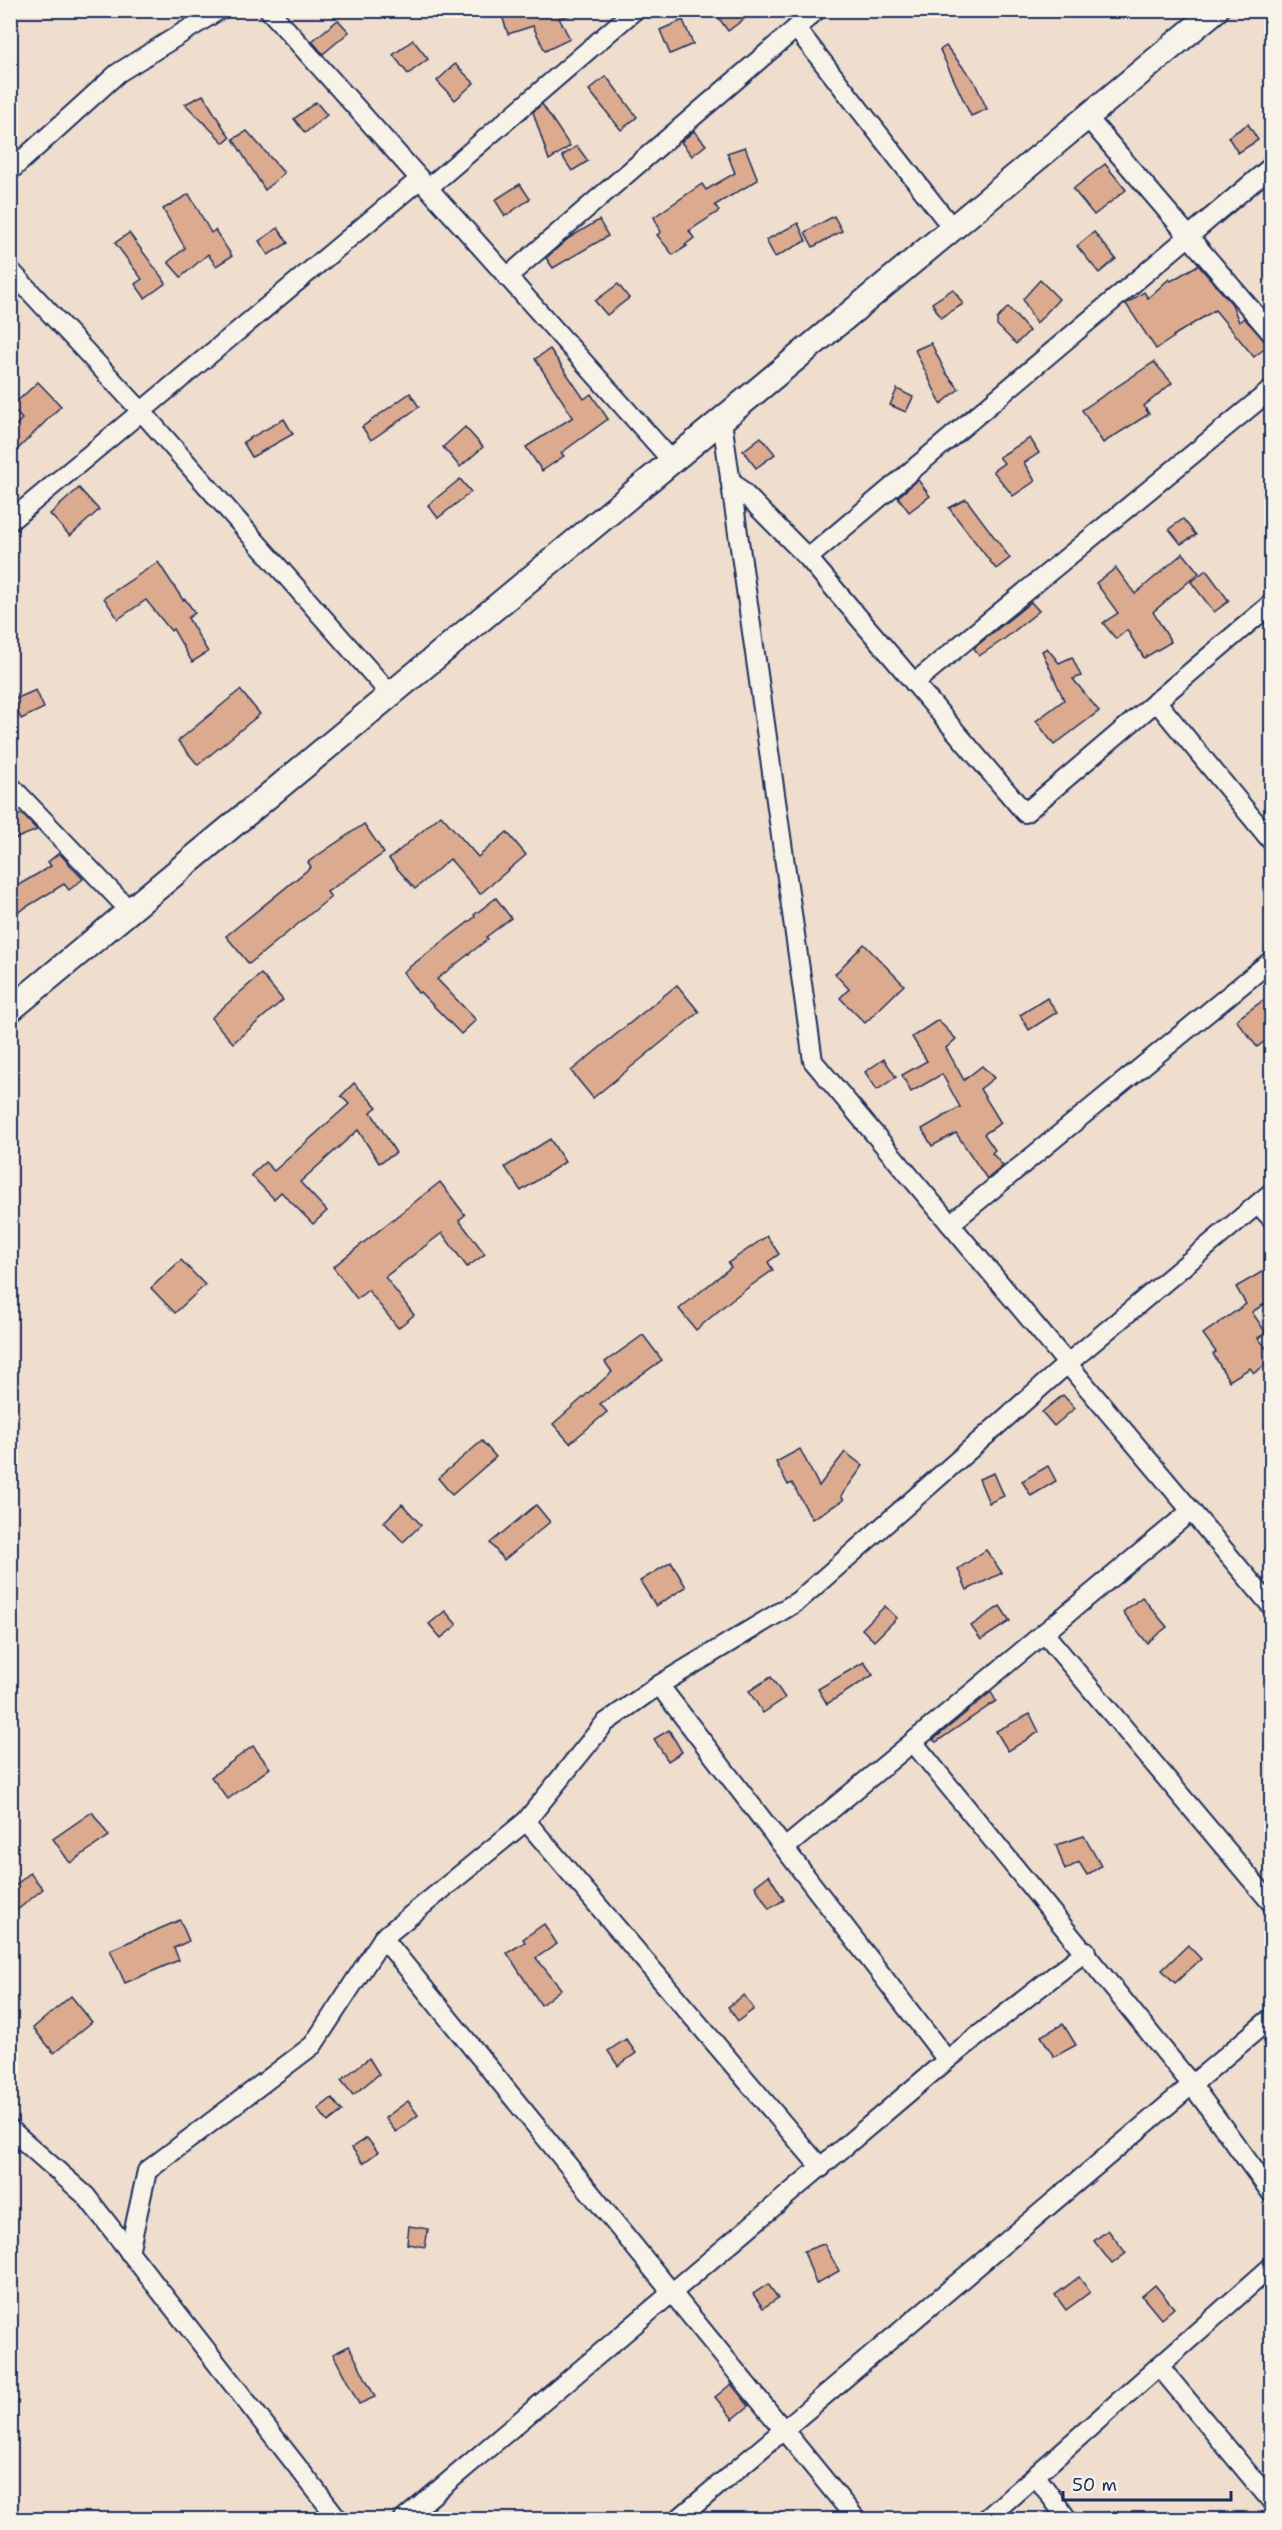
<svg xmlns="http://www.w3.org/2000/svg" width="1282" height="2530" viewBox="0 0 1282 2530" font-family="'Shantell Sans',sans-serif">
<rect width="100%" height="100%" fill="#efddcd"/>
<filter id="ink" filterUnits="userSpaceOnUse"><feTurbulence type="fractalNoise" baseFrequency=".0167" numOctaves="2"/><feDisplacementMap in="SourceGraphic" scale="12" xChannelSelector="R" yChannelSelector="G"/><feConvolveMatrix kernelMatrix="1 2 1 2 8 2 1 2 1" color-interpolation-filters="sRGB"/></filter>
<g filter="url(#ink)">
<g fill="#dcaa8f" stroke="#1b2f5e" stroke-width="1.5">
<polygon points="519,10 570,10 571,15 559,18 570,39 545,51 533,26 508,34 502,16"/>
<polygon points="713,10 756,10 728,31"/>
<polygon points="338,20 349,32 323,54 312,41"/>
<polygon points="683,20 693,44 670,54 660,30"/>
<polygon points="413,40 428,59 408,74 393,55"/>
<polygon points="946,46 974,81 987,109 971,116 940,50"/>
<polygon points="455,64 474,83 455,100 437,81"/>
<polygon points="606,76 637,117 621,130 589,90"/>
<polygon points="203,95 230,138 224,143 185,104"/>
<polygon points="316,102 327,115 305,133 294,119"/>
<polygon points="542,104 570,146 549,160 533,112"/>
<polygon points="1248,124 1258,140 1238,153 1228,137"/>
<polygon points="247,131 284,173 265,190 233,139"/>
<polygon points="694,131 706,145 692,156 681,142"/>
<polygon points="577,146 588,161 572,171 562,156"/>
<polygon points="745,147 758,180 715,205 719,211 689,231 694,238 685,245 687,246 673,255 657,235 661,232 654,217 702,184 706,190 735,173 727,153"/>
<polygon points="1105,164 1126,190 1094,215 1073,189"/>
<polygon points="520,184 530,199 505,216 495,200"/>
<polygon points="189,194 211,233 215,230 232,256 216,266 208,254 181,277 168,262 185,248 163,209"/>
<polygon points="834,216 842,231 813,247 805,232"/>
<polygon points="599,220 608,236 553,268 546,258 569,238"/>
<polygon points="798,223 806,241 775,257 766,240"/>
<polygon points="278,228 288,243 268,255 259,241"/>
<polygon points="1094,232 1116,259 1099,273 1077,246"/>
<polygon points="129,233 166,283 145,298 135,284 142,279 115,243"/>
<polygon points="1198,265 1232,304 1239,322 1244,318 1269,345 1254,357 1215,310 1173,336 1174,337 1156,349 1126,304 1144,292 1148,298 1169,279 1171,281"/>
<polygon points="1040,280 1059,299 1036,324 1023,299"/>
<polygon points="618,284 629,298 607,315 595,301"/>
<polygon points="953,289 963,304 941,318 932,303"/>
<polygon points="1008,307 1029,331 1016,344 997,325 997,319"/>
<polygon points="931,343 946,373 959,389 941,404 915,350"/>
<polygon points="550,349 584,399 591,394 608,419 561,453 564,456 542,471 526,447 573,417 535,359"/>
<polygon points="1154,362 1172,383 1144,406 1149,414 1103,443 1082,410"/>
<polygon points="38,382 61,406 19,448 10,440 10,431 22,419 11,407"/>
<polygon points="897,389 913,397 906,412 890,405"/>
<polygon points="410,393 419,407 371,440 362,427"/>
<polygon points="284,419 293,434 252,457 243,442"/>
<polygon points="465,427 483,447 460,467 443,447"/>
<polygon points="761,437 775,454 756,468 743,451"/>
<polygon points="1030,438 1039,453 1024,463 1035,481 1013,496 993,471 1004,463 999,457"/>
<polygon points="460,479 471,492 438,518 428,505"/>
<polygon points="918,480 930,496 909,512 898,497"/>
<polygon points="79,488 99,510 70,536 50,514"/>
<polygon points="966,499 1010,558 996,569 949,508"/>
<polygon points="1183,519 1196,535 1181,544 1169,529"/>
<polygon points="1183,553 1199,573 1153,612 1171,642 1144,658 1127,630 1116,639 1103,623 1118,613 1096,583 1116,568 1135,594"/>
<polygon points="158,562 183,600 185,599 195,613 188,618 208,652 192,662 173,629 171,631 146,600 118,619 104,598"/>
<polygon points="1206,570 1229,601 1214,612 1191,582"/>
<polygon points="1031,602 1039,611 1003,640 979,656 974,648"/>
<polygon points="1047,648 1059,663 1072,657 1081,676 1073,679 1099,711 1054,745 1036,721 1064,700 1042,651"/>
<polygon points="36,690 44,708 21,719 13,700"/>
<polygon points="240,690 260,714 198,765 178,741"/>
<polygon points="22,814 37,830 10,841 10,818"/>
<polygon points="441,815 478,857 507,832 526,855 480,894 450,859 415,889 389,859"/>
<polygon points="364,824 384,853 327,892 331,897 249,964 226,936 311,867 308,862"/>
<polygon points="59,853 83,879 69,890 64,884 10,917 10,890 51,866 48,862"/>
<polygon points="496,898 511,918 486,937 488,939 437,979 476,1020 461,1034 420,992 418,993 403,972 475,917 474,915"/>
<polygon points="864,944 904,985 865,1023 840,998 849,989 835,974"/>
<polygon points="261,974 283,1000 233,1043 211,1018"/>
<polygon points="677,985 699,1012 593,1098 571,1071"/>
<polygon points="1272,994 1272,1036 1257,1047 1236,1020"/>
<polygon points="1047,998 1057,1012 1029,1030 1020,1015"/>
<polygon points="938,1020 956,1039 946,1048 964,1080 982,1066 994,1078 980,1089 1001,1123 984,1134 995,1150 992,1153 1003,1166 987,1179 956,1133 932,1146 922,1129 960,1107 942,1074 911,1092 902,1075 927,1061 912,1037"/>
<polygon points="884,1059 896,1077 877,1090 865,1072"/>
<polygon points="354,1083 377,1107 371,1112 396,1153 379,1163 358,1130 300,1182 327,1211 313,1224 281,1192 274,1199 251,1175 265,1162 274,1171 349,1104 341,1096"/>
<polygon points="550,1139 565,1162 521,1191 505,1167"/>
<polygon points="440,1182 465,1215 459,1220 485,1254 467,1267 442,1233 385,1277 414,1315 398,1328 368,1290 357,1299 333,1267"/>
<polygon points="767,1236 779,1254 768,1262 773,1270 731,1300 696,1330 679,1309 731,1267 728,1263"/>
<polygon points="181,1260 205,1285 175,1313 151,1288"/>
<polygon points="1272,1266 1272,1299 1252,1312 1266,1333 1258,1338 1272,1355 1272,1360 1254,1373 1250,1368 1229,1381 1213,1354 1216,1352 1203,1334 1246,1304 1236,1287"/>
<polygon points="643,1335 662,1360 600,1404 607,1412 570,1443 553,1424 612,1372 605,1362"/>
<polygon points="1063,1395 1075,1408 1054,1426 1042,1412"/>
<polygon points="482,1441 496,1457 452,1495 438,1478"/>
<polygon points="800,1449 819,1486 845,1452 863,1466 841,1496 844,1500 812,1519 792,1483 788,1485 776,1462"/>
<polygon points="1048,1466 1056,1481 1031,1496 1022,1481"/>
<polygon points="994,1473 1004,1496 989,1503 979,1479"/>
<polygon points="402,1504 421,1525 403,1542 384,1522"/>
<polygon points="536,1505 550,1522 504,1560 490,1543"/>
<polygon points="986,1550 1002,1573 967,1590 958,1569"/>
<polygon points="671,1562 686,1587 656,1606 640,1581"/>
<polygon points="1142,1597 1167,1627 1147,1643 1123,1612"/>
<polygon points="885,1606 897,1618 874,1641 862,1629"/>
<polygon points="1000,1606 1010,1621 981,1640 971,1626"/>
<polygon points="445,1611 457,1625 441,1638 429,1624"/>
<polygon points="864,1662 873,1675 827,1704 818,1689"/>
<polygon points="771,1677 785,1698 763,1713 749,1691"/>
<polygon points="991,1692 996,1701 936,1742 933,1740"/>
<polygon points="1030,1714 1039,1732 1008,1751 996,1731"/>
<polygon points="669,1730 682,1752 668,1761 654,1739"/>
<polygon points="253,1746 270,1768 228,1799 211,1777"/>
<polygon points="92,1812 109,1836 70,1863 53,1839"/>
<polygon points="1084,1836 1101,1866 1087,1875 1079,1862 1065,1870 1056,1845"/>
<polygon points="30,1873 43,1889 10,1916 10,1890"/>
<polygon points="769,1875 784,1900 769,1909 755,1886"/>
<polygon points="180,1920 189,1941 174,1948 179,1960 125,1983 110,1950"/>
<polygon points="544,1924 557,1944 536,1958 561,1989 541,2005 507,1953 525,1942 523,1939"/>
<polygon points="1188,1945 1201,1959 1175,1983 1162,1970"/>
<polygon points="744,1995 754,2009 738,2021 728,2007"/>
<polygon points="71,1996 92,2022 54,2053 33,2028"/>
<polygon points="1063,2024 1076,2045 1054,2057 1041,2036"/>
<polygon points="626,2039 636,2053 618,2066 608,2051"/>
<polygon points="369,2058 379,2074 353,2095 341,2080"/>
<polygon points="332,2098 342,2111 328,2122 318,2109"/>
<polygon points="408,2101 418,2115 396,2132 385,2118"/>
<polygon points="367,2138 378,2152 363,2163 352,2148"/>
<polygon points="409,2226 428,2229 425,2247 407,2244"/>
<polygon points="1108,2230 1126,2253 1112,2264 1094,2241"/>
<polygon points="824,2244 839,2271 816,2284 804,2251"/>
<polygon points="1079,2277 1090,2292 1066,2310 1055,2295"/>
<polygon points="768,2284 778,2298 763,2308 753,2294"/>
<polygon points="1155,2285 1174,2308 1161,2319 1142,2296"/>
<polygon points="349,2346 375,2397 359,2404 333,2354"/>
<polygon points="731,2384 749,2406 733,2419 715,2397"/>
</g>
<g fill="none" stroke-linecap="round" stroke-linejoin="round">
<g stroke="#1b2f5e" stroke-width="22">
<g id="street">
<polyline points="269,10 673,462"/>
<polyline points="796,28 953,229"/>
<polyline points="1087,117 1272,334"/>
<polyline points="10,171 118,73 219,10"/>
<polyline points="428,188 635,10"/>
<polyline points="10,270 142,412 391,695"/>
<polyline points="507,277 817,10"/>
<polyline points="722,421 813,1061 1272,1607"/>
<polyline points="730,479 808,558 1025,813 1272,603"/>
<polyline points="10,521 420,179"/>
<polyline points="808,558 1272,166"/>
<polyline points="914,683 1272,389"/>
<polyline points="1156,701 1272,842"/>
<polyline points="10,785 131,912"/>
<polyline points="1258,1204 1272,1219"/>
<polyline points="950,1224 1272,960"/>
<polyline points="1044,1633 1272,1904"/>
<polyline points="659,1685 947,2060"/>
<polyline points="913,1742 1192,2085 1272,2194"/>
<polyline points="526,1821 821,2168"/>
<polyline points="785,1848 1191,1511"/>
<polyline points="383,1938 857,2520"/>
<polyline points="10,2129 86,2196 339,2520"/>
<polyline points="129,2252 147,2171 313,2045 383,1938 526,1821 605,1723 659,1685 798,1601 1067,1364 1272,1192"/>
<polyline points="1159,2366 1272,2502"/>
<polyline points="1036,2476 1068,2520"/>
<polyline points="403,2520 947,2060 1086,1951"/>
<polyline points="677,2520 1272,2017"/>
<polyline points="985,2520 1272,2266"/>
</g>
</g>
<g stroke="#1b2f5e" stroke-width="28">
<polyline id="secondary" points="10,1010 1216,10"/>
</g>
<use href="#street" stroke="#f7f3e8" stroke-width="18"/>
<use href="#secondary" stroke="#f7f3e8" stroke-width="24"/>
</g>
</g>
<rect width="1282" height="2530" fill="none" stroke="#f7f3e8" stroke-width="36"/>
<rect x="18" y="18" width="1246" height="2494" fill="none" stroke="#1b2f5e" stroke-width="2" filter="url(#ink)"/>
<path d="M1063 2491v9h168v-9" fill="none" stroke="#1b2f5e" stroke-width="3"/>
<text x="1072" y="2491" font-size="18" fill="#1b2f5e" stroke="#f7f3e8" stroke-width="4.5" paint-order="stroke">50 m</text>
</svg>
